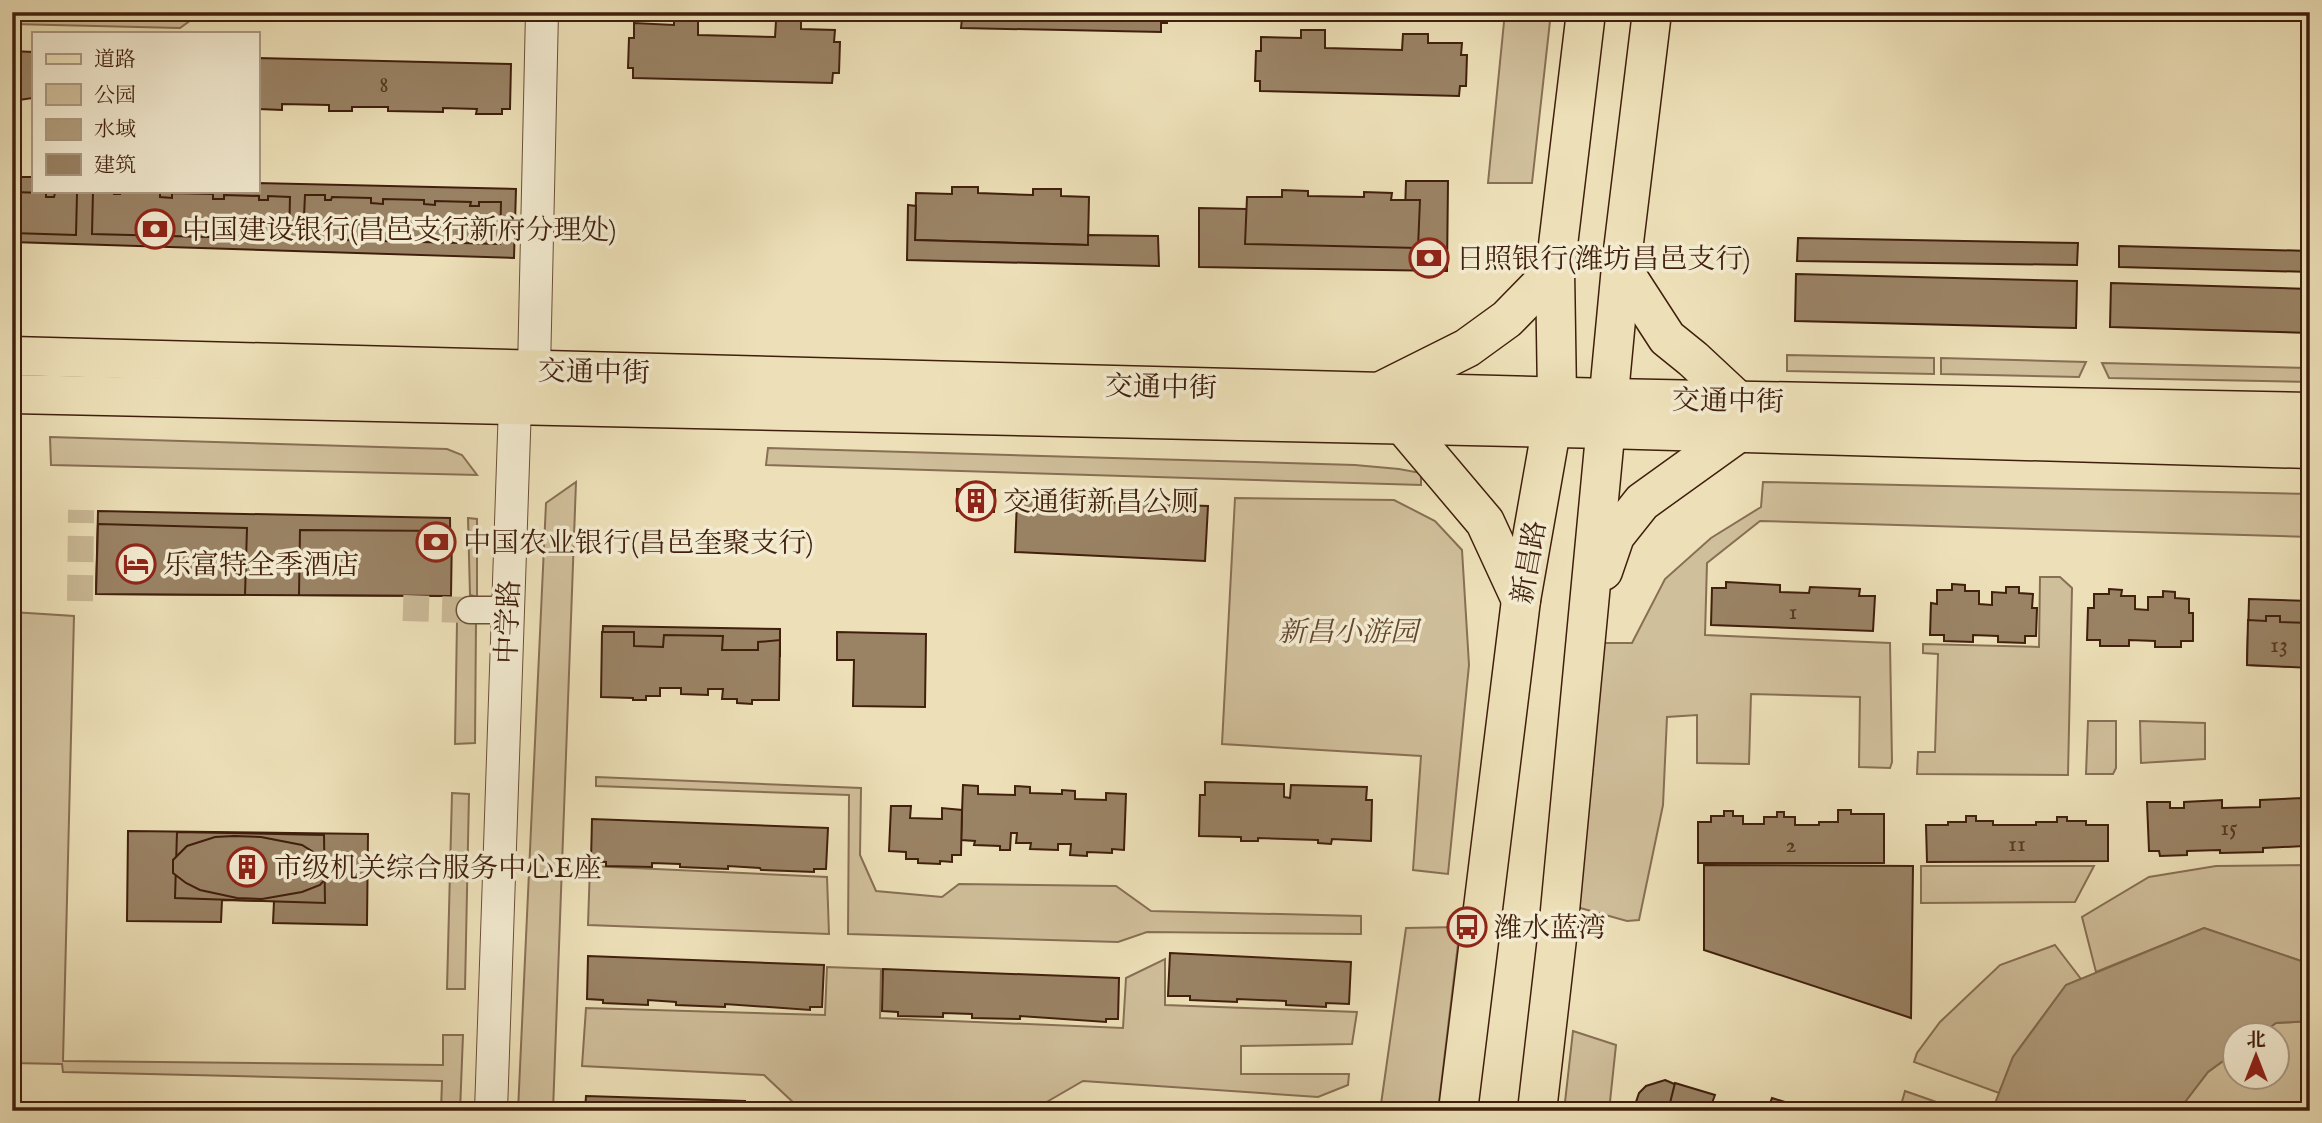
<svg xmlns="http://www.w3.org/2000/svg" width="2322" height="1123" viewBox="0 0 2322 1123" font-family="'IM FELL English','Noto Serif SC',serif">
<rect width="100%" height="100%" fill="#ede0b8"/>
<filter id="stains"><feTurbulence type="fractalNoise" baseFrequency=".00286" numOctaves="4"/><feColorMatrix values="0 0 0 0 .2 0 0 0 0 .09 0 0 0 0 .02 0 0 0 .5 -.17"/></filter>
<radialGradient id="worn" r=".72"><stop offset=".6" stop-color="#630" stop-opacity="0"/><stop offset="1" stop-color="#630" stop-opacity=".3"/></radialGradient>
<g fill="#d0bf9b" stroke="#886f54" stroke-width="2">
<polygon points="12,12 202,12 180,28 12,24"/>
<polygon points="1505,12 1551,12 1532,183 1488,183"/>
<polygon points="1787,355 1934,358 1934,374 1787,371"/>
<polygon points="1941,358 2086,362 2079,377 1941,374"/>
<polygon points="2102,363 2310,368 2310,382 2109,378"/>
<polygon points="50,437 447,449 462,455 477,475 51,465"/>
<polygon points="768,448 1355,465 1399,469 1421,473 1421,485 766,465"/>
<polygon points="576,482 553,1111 518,1111 546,503"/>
<polygon points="1763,482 2310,494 2310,537 1760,521 1707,563 1705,635 1890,643 1892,762 1890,768 1859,767 1860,697 1751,694 1749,764 1697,763 1697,715 1667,717 1663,805 1639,920 1627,921 1573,906 1602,643 1632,643 1665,579 1711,538 1761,507"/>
<polygon points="1235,498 1394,500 1435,521 1462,550 1469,665 1448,874 1413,870 1421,756 1222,744"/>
<polygon points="468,518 477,519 477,597 470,595"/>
<polygon points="2040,577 2060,577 2072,588 2068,775 1917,774 1918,752 1935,752 1938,654 1923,653 1923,644 2039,647"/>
<polygon points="12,612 74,616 63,1061 443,1065 443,1035 463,1035 460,1111 441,1111 442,1081 63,1072 62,1064 12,1063"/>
<polygon points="457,621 476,621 475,743 455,744"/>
<polygon points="2088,721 2116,721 2116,768 2113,774 2086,774"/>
<polygon points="2140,721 2205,723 2205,759 2141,763"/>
<polygon points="596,777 861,788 860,855 876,891 942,897 959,884 1116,886 1151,911 1361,916 1361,934 1147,932 1118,942 848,934 849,795 596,786"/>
<polygon points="452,793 469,794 465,989 447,989"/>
<polygon points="2310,865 2310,964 2204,928 2096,972 2082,917 2149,877 2216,866"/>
<polygon points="590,866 827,877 829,934 588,925"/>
<polygon points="1921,866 2094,866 2075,902 1921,903"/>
<polygon points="1460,927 1438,1111 1380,1111 1406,928"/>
<polygon points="2055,945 2081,979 2066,985 2013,1057 1999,1093 1914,1062 1917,1053 1940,1022 2000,965"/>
<polygon points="1165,959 1165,1005 1357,1012 1352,1044 1241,1046 1241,1074 1349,1074 1348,1085 1318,1097 1083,1081 1031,1111 1011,1111 796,1105 764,1075 582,1066 586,1008 825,1015 827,967 881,969 880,1018 1123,1028 1126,978"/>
<polygon points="2310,1021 2310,1111 2178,1111 2208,1072 2234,1053 2234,1078 2276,1078 2276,1036 2259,1035 2276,1023"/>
<polygon points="1573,1031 1616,1045 1609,1111 1564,1111"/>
<polygon points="1905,1091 1962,1111 1902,1111 1901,1105"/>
</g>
<polygon fill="#b29e7e" stroke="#846b50" stroke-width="2" points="2204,928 2310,964 2310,1021 2276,1023 2259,1035 2234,1036 2234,1053 2208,1072 2178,1111 1992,1111 2013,1057 2066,985"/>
<g fill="#9a8365" stroke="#401f0c" stroke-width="2">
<polygon points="956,12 1168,12 1167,23 1161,23 1161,32 961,28 962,18 956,18"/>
<polygon points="674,17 698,17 698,35 775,37 776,21 801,21 801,29 835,30 834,42 840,42 839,73 833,73 832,83 633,78 633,68 628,68 629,38 634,38 634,23 674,25"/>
<polygon points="1301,30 1325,30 1325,48 1402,50 1403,34 1428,34 1428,43 1462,43 1461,55 1467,55 1466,86 1460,86 1459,96 1260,91 1260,81 1255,81 1256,51 1261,51 1261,37 1301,38"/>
<polygon points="12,51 33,52 33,98 12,101"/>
<polygon points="257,58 511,64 510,109 502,109 502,114 476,114 477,109 443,108 443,112 388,111 388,107 352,107 352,111 329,111 329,105 282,104 282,110 259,109"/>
<polygon points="12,177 33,177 33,191 257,191 257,183 516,189 514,258 12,242"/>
<polygon points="1406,181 1448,181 1447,271 1199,267 1199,208 1405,212"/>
<polygon points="952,187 978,187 978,193 1033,195 1033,189 1061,189 1061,196 1089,197 1088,245 915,240 916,193 952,194"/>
<polygon points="1282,190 1308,191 1308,196 1364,197 1364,192 1392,193 1391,200 1420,200 1418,248 1245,244 1247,197 1282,197"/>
<polygon points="93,191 114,191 114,194 120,194 120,191 160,192 160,197 172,198 172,193 213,194 213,199 224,199 224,195 259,196 259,200 268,200 268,196 290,197 289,239 92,234"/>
<polygon points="12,192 46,193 46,197 54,197 55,193 77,193 76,235 12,233"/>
<polygon points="305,195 325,195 325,200 331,200 332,197 371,198 371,203 383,204 383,199 424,200 424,204 435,205 435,201 471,202 470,206 479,206 479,202 501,202 500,244 303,239"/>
<polygon points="908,205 916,206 915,240 1088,245 1088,235 1158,236 1159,266 907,260"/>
<polygon points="1798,238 2078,243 2077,265 1797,261"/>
<polygon points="2119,246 2310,251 2310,272 2119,267"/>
<polygon points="1796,274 2077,281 2076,328 1795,321"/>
<polygon points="2111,283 2310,289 2310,333 2110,327"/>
<polygon points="957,489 995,490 994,512 957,511"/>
<polygon points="1017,499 1208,506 1205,561 1015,552"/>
<polygon points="98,511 450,518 451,596 96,594"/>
<polygon points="98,524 247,528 245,595 96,594"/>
<polygon points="300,530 452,531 451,596 299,595"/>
<polygon points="1726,582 1780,585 1780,592 1809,593 1810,587 1860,589 1859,596 1875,596 1873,631 1711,625 1712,588 1726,588"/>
<polygon points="1952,584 1965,585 1965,591 1979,591 1979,604 1992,605 1992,592 2006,593 2006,587 2019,587 2019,593 2033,594 2032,608 2037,608 2036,636 2025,636 2025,643 1998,642 1998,636 1973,635 1973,642 1944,641 1944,635 1930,635 1931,603 1937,604 1937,590 1952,590"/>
<polygon points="2109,589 2122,590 2121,596 2135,596 2135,609 2148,610 2148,597 2163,597 2163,591 2175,592 2175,598 2189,599 2189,613 2193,613 2193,641 2181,641 2181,647 2155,647 2155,641 2129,640 2129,646 2100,646 2100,640 2087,640 2088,608 2094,608 2094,594 2109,594"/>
<polygon points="2249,599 2310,601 2310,667 2247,665"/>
<polygon points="2266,616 2280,616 2280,622 2310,623 2310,668 2247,665 2248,620 2266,621"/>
<polygon points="603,626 780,629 780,656 602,652"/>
<polygon points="602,632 634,632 634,646 663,647 664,635 723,636 722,650 758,650 758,642 780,640 779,700 752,700 752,704 737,703 737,699 722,699 723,689 708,689 708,695 681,694 681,688 660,688 660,696 646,696 646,700 633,700 633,698 601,697"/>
<polygon points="837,632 926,634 925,707 853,706 854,660 837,660"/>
<polygon points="1205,782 1284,784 1284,797 1290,798 1291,785 1367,787 1366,800 1372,800 1371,841 1332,839 1331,844 1318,843 1318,840 1258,838 1258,841 1241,841 1241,837 1199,836 1200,795 1205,795"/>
<polygon points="963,785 978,786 978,794 1015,795 1015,786 1030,787 1030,793 1062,794 1062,790 1075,791 1075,799 1106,800 1106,793 1126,794 1124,850 1112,849 1112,853 1087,852 1087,856 1070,855 1071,844 1058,844 1058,850 1030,849 1031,843 1016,843 1017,833 1011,833 1010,850 1000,850 1000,846 974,845 975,841 961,840"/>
<polygon points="2302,798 2302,806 2310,806 2310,851 2304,851 2304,846 2263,848 2263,852 2220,853 2220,850 2187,851 2187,855 2160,856 2159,851 2149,851 2147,802 2170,802 2170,808 2184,808 2184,802 2222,800 2222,808 2260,807 2260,800"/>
<polygon points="891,806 911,806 910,818 942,819 942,808 962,810 961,855 952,855 952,862 940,861 940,864 918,863 918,859 906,859 906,852 889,851"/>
<polygon points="1838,810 1851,810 1851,814 1884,814 1884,863 1698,863 1698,822 1711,822 1711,816 1724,816 1724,811 1733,811 1733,816 1743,816 1743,824 1764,824 1764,817 1777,817 1777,812 1784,812 1784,817 1795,817 1795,825 1819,825 1819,822 1838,822"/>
<polygon points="1966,816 1976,816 1976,821 1993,821 1993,825 2036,825 2036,822 2057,822 2057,817 2067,817 2067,821 2086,821 2086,825 2108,825 2108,861 1927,862 1926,825 1948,825 1948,822 1966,822"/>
<polygon points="592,819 828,828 826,869 814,869 814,872 761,870 760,868 728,866 728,869 680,867 680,864 652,863 652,867 606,866 606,862 591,861"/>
<polygon points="128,831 368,834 367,925 273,923 274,901 222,900 221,922 127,921"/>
<polygon points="177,832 324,835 325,903 175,898"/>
<polygon points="234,836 261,837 302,845 326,860 329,868 328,876 320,885 302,892 262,899 237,898 200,890 186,883 173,873 173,860 187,846 215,837"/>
<polygon points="1704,865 1913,866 1911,1018 1704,950"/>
<polygon points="1170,953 1351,962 1349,1004 1326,1003 1326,1007 1286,1005 1286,1001 1237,999 1237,1002 1190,1000 1190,996 1168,996"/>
<polygon points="588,956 824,965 822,1007 810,1007 810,1010 725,1004 725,1007 676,1005 676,1002 648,1000 648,1005 603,1003 603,1000 587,999"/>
<polygon points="883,969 1119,978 1118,1019 1106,1019 1106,1022 1020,1016 1020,1019 972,1018 972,1014 943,1013 943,1017 898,1016 898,1012 882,1011"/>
<polygon points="1665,1080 1684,1088 1690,1096 1694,1111 1633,1111 1639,1093 1646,1086"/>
<polygon points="1675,1083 1715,1095 1709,1111 1668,1111"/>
<polygon points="586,1096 745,1101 745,1111 585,1111"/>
<polygon points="1772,1098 1814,1111 1767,1111"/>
</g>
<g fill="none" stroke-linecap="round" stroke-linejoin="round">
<g stroke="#cab996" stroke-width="26" stroke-dasharray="26 13" stroke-linecap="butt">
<polyline points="80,601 81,510"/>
<polyline points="403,608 470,610"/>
</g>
<g stroke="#6b4f37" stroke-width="29">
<polyline id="minor" points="470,610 508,610"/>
</g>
<g stroke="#6b4f37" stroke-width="34">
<polyline id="tertiary" points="491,1111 515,405 534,370 542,12"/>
</g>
<g stroke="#401f0c" stroke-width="41">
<g id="primary">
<polyline points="1621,267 1667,338 1693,359 1737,400"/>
<polyline points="12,356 1610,398 2310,412"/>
<polyline points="1383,390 1467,348 1507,319 1555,270"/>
<polyline points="12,394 1605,429 2310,449"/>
<polyline points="1403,425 1485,522 1521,600"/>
<polyline points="1603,571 1615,536 1642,502 1738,433"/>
<polyline points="1458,1111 1521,600 1557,396 1555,270 1586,12"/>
<polyline points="1537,1111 1559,921 1621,267 1652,12"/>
</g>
</g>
<use href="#minor" stroke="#f3ebd1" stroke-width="26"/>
<use href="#tertiary" stroke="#f3ebd1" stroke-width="32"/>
<use href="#primary" stroke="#ede0b8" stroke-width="38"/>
</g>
<defs>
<g id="bank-ring" transform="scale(2.0125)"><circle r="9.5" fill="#f3ebd1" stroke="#8f2418" stroke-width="1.5"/><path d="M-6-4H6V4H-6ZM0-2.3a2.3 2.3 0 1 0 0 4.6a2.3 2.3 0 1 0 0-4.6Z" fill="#8f2418"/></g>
<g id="building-ring" transform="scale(2.0125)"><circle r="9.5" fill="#f3ebd1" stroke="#8f2418" stroke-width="1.5"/><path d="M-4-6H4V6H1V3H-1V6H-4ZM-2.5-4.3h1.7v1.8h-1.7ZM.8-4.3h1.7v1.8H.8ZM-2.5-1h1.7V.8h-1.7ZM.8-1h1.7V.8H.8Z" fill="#8f2418"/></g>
<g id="hotel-ring" transform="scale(2.0125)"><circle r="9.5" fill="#f3ebd1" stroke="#8f2418" stroke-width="1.5"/><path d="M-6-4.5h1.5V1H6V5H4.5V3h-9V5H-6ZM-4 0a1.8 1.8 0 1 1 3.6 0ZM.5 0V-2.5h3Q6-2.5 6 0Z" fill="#8f2418"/></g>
<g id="bus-ring" transform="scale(2.0125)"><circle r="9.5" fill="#f3ebd1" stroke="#8f2418" stroke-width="1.5"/><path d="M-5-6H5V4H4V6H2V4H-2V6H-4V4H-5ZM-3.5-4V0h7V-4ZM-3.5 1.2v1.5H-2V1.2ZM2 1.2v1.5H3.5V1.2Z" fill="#8f2418"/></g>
</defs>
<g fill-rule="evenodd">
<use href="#bank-ring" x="155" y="229"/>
<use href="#bank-ring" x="1429" y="258"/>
<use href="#building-ring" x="976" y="501"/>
<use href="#bank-ring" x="436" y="542"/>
<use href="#hotel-ring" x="136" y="564"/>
<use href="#building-ring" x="247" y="867"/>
<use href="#bus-ring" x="1467" y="927"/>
</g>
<g text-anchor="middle" stroke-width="7" stroke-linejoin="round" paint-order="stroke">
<g font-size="24" fill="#563822">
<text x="384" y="92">8</text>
<text x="1793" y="619">1</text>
<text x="2279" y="652">13</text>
<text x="2229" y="835">15</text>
<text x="2017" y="851">11</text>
<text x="1791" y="852">2</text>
</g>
<g font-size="28" fill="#401f0c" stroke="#f3ebd1" text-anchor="start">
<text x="182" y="239">中国建设银行(昌邑支行新府分理处)</text>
<text x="1456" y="268">日照银行(潍坊昌邑支行)</text>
<text x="1003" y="511">交通街新昌公厕</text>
<text x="463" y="552">中国农业银行(昌邑奎聚支行)</text>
<text x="163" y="574">乐富特全季酒店</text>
<text x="274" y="877">市级机关综合服务中心E座</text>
<text x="1494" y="937">潍水蓝湾</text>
</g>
<g font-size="28" fill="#401f0c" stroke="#f3ebd1">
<text transform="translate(594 371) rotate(1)" y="10">交通中街</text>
<text transform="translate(1161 386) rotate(1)" y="10">交通中街</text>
<text transform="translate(1728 400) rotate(1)" y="10">交通中街</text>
<text transform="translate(1528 562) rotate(-80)" y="10">新昌路</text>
<text transform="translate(507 622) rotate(-88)" y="10">中学路</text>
</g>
<g font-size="28" font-style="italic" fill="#644730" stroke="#f3ebd1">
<text x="1348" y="641">新昌小游园</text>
</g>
</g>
<rect width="2322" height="1123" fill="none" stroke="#ede0b8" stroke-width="42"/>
<rect x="14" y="14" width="2294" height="1095" fill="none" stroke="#401f0c" stroke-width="3.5"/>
<rect x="21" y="21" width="2280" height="1081" fill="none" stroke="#401f0c" stroke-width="2"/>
<rect x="32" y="32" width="228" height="161" fill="#f3ebd1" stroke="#ab9982" stroke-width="2"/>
<rect x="46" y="54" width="35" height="10" fill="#ede0b8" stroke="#ab9982" stroke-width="2"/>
<text x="94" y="66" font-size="21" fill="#401f0c">道路</text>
<rect x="46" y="84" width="35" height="21" fill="#d0bf9b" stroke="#ab9982" stroke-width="2"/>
<text x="94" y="102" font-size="21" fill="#401f0c">公园</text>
<rect x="46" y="119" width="35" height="21" fill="#b29e7e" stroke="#ab9982" stroke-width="2"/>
<text x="94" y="136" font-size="21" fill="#401f0c">水域</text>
<rect x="46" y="154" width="35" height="21" fill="#9a8365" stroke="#ab9982" stroke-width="2"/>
<text x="94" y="172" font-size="21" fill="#401f0c">建筑</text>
<g transform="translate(2256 1056)"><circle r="33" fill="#f3ebd1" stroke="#ab9982" stroke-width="2"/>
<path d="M0-5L12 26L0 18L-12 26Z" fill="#8f2418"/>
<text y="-10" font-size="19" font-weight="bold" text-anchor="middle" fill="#401f0c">北</text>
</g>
<rect width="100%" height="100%" filter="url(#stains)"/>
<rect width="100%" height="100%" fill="url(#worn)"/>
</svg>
